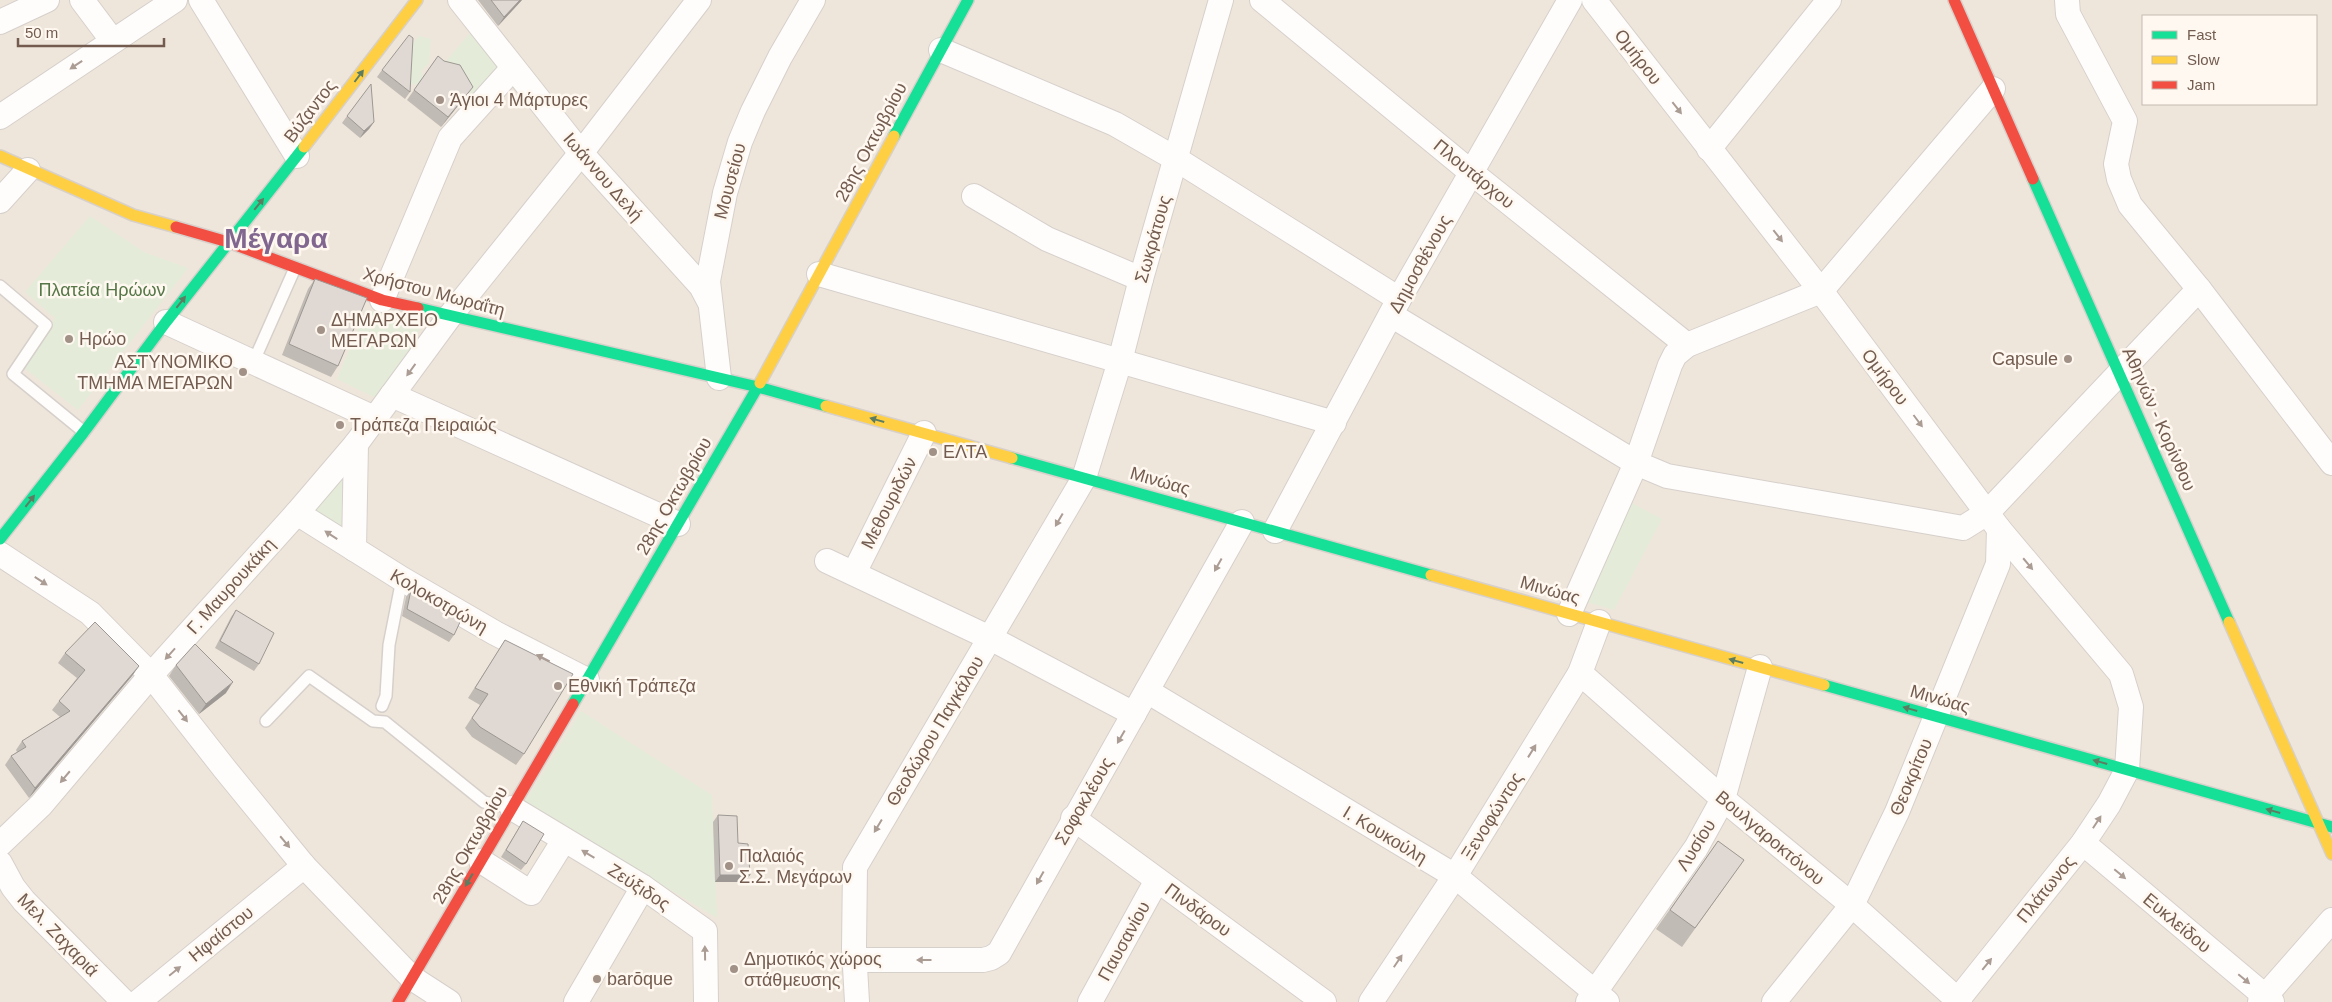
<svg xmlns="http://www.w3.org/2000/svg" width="2332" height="1002" viewBox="0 0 2332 1002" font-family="Helvetica,sans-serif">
<rect width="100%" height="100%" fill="#f7f3ed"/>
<path fill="#efe6db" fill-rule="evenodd" d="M0 0H2332V1002H0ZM2143 16H2316V104H2143Z"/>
<g fill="#e4ecd9">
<polygon points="470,33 500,69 475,97 440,68"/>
<polygon points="419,36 431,39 429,63 422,70 423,78 417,85 408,83 410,46"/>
<polygon points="90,216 144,252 188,268 78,410 23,367 55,318 25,292"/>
<polygon points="366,310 421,325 416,340 380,400 337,379"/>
<polygon points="349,468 347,531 304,506"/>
<polygon points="1632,503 1662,519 1614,610 1583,601"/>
<polygon points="581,711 712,795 717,918 525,802"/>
</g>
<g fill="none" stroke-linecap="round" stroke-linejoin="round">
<g stroke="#d6d0cb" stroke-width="14">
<g id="lane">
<polyline points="0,286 46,325 13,374 84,432"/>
<polyline points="253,363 295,268"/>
<polyline points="382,706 386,696 389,645 402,579"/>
<polyline points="266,721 309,676 373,721 385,722 484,802 512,808"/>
</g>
</g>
<g stroke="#d6d0cb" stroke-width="26">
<g id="street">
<polyline points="82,0 112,40"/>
<polyline points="201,0 297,156"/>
<polyline points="460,0 581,153 701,286 710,303"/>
<polyline points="1262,0 1472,173 1687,345"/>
<polyline points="1594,0 1821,291 1999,529 2121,674 2131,707 2127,770 2109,804 2083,843 1956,1002"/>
<polyline points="2067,0 2068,14 2125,121 2116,164 2119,179 2130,205 2199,289 2332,463"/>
<polyline points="0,22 47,0"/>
<polyline points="941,50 1115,124 1176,159 1399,299"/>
<polyline points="0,117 175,0"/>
<polyline points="1709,149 1829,0"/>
<polyline points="974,196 1047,239 1141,279"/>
<polyline points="0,201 28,170"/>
<polyline points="819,274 1334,423"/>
<polyline points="382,300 450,138 513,68"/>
<polyline points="1391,315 1636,463 1667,476 1963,528 1987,513 2199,289"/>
<polyline points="166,322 374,418"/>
<polyline points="719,378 708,281 725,193 740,142 753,111 780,57 813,0"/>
<polyline points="392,395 678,524"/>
<polyline points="297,513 402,579 495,633 587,680"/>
<polyline points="1275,531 1399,299 1570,0"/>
<polyline points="354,549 356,444"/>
<polyline points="0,554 90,613 151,675 224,768 304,866 412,978 449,1002"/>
<polyline points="827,561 990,638 1134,714"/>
<polyline points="854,573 924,433"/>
<polyline points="1569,614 1636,463 1670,365 1675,355 1687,345 1821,291 1993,89"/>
<polyline points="1580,673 1723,799 1852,905 1960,1002"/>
<polyline points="1147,691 1455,876 1607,1002"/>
<polyline points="512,808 643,887 705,931 706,1002"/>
<polyline points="1073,818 1324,1002"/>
<polyline points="2083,843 2272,1002"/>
<polyline points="0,844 41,805 151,675 297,513 356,444 450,316 581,153 699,0"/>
<polyline points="481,861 531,893 564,840"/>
<polyline points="0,863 13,887 24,901 124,1002"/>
<polyline points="854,960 983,960 991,958 999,953 1242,522"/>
<polyline points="138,1002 304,866"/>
<polyline points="576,1002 643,887"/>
<polyline points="857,1002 854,949 855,867 1084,478 1120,361 1141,279 1221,0"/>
<polyline points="1090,1002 1157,880"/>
<polyline points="1371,1002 1455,876 1580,673 1599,622"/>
<polyline points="1588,1002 1696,848 1723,799 1760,667"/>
<polyline points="1774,1002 1852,905 1897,812 1998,564 1999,529"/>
<polyline points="2260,1002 2332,920"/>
</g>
</g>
<g stroke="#d7d0cb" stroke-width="14">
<g id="fast">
<polyline points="894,136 968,0"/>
<polyline points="2033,179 2229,622"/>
<polyline points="418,308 758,387 826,406"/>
<polyline points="1012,458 1431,575"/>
<polyline points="0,539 84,432 166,322 304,147"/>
<polyline points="1824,685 2332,827"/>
<polyline points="573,704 760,383"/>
</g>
</g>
<g stroke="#d7d0cb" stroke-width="14">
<g id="slow">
<polyline points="304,147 417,0"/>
<polyline points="0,156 133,215 176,227"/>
<polyline points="760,383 894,136"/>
<polyline points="826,406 1012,458"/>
<polyline points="1431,575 1824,685"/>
<polyline points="2229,622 2332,854"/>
</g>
</g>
<g stroke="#d7d0cb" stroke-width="14">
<g id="jam">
<polyline points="1954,0 2033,179"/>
<polyline points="176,227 228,242 382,300 418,308"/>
<polyline points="398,1002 573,704"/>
</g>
</g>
<use href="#lane" stroke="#fefdfc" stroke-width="11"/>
<use href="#street" stroke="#fefdfc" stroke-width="24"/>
<use href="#fast" stroke="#16e098" stroke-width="11"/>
<use href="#slow" stroke="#ffcf43" stroke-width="11"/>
<use href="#jam" stroke="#f24e42" stroke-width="11"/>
</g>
<g fill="#c1bbb5">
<polygon points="478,0 522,0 498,26"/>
<polygon points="438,56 465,97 441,127 407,100"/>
<polygon points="382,70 410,92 405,99 377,77"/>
<polygon points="347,116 374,122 369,129 360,138 342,123"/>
<polygon points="315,279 338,366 331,377 282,355 308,289"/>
<polygon points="411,590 454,635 449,642 402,616 406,597"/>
<polygon points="236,610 259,664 254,671 215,648 231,617"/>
<polygon points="505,640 524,754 516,765 472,737 465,728 480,705 468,698"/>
<polygon points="65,653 139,666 132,676 29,798 5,765 11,756 17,752 16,750 22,741 60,717 52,710 59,701 77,678 58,663"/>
<polygon points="176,665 226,693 199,714 169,676"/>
<polygon points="718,815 738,843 750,875 745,882 715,882 713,822"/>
<polygon points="523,821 526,864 521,870 501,857"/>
<polygon points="1718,841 1744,860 1682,947 1656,929"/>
</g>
<g fill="#9d9894">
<polygon points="520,0 522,0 498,26 504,17"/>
<polygon points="473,87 441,127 448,117"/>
<polygon points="374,122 369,129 360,138 364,131"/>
<polygon points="139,666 132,676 29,798 35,788"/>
<polygon points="233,682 226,693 199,714 206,704"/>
<polygon points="720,875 750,875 745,882 715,882"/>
</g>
<g fill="#e0d9d3" stroke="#9d9894">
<polygon points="491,0 520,0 504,17"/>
<polygon points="409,35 413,38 410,92 382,70"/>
<polygon points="438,56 444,61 460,65 473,87 448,117 414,90"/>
<polygon points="371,84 374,122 364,131 347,116"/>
<polygon points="315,279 367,298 338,366 289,344"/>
<polygon points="411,590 461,620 454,635 407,609"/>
<polygon points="236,610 274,633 259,664 220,641"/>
<polygon points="95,622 139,666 35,788 11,756 26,747 22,741 70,711 59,701 85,670 65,653"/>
<polygon points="505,640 573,674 524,754 480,727 472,718 488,694 475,688"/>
<polygon points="195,644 233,682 206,704 176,665"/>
<polygon points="718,815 737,816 738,843 748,844 750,875 720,875"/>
<polygon points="523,821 544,834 526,864 506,850"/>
<polygon points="1718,841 1744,860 1695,928 1670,910"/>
</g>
<defs><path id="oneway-solid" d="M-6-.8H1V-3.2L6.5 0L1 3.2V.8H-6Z" transform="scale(1.25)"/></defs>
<g fill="#ab9c94">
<use href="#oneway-solid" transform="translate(76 65) rotate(146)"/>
<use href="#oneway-solid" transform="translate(1677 108) rotate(52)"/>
<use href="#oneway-solid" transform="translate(1778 236) rotate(52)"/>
<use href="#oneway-solid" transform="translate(411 370) rotate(126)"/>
<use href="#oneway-solid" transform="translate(1918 421) rotate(53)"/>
<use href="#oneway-solid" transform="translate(1059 520) rotate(120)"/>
<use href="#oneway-solid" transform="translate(331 535) rotate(-147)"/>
<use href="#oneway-solid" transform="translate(2028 564) rotate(50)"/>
<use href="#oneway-solid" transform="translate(1218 565) rotate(119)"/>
<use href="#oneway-solid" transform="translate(41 581) rotate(33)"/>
<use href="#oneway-solid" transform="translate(170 654) rotate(132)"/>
<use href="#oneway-solid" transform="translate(543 658) rotate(-153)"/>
<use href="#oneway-solid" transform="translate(183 716) rotate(52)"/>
<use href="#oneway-solid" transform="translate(1121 737) rotate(120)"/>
<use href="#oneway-solid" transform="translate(1532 751) rotate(-58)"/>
<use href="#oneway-solid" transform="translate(65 777) rotate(130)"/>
<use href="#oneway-solid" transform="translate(2097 822) rotate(-57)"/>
<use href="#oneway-solid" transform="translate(878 826) rotate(121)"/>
<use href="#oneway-solid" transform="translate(285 842) rotate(50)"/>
<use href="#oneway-solid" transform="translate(588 854) rotate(-149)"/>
<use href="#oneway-solid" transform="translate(2120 874) rotate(40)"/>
<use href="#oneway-solid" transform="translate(1040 878) rotate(119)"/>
<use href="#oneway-solid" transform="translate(705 953) rotate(-91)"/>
<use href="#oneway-solid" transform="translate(924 960) rotate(180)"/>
<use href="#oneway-solid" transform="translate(1398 961) rotate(-56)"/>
<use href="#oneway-solid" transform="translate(1987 964) rotate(-51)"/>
<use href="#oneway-solid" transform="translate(175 971) rotate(-39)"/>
<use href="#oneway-solid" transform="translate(2244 979) rotate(40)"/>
</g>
<g fill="#5c7d61">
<use href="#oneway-solid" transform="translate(359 76) rotate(-53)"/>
<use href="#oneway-solid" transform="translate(259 204) rotate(-51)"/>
<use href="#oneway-solid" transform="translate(181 302) rotate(-52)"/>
<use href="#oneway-solid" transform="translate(877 420) rotate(-164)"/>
<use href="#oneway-solid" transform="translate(30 501) rotate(-52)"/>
<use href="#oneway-solid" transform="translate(1736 661) rotate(-164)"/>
<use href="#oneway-solid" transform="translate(1910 709) rotate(-164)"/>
<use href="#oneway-solid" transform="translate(2100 762) rotate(-164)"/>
<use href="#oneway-solid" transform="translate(2273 811) rotate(-164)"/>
<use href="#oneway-solid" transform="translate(469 880) rotate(120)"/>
</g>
<g fill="#a19186" stroke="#fef8f0" stroke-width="2">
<circle cx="440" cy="100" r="5"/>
<circle cx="321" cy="330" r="5"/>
<circle cx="69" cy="339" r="5"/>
<circle cx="2068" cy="359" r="5"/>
<circle cx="243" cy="372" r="5"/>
<circle cx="340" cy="425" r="5"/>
<circle cx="933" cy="452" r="5"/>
<circle cx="558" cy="686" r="5"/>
<circle cx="729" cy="866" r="5"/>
<circle cx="734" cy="969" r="5"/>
<circle cx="597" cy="979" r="5"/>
</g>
<g text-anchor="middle" stroke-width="5" stroke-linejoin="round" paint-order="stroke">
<g font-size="18" fill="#735c4f" stroke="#fef8f0">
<text transform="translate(1638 57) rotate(52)" y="6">Ομήρου</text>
<text transform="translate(310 111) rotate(-53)" y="6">Βύζαντος</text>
<text transform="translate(871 142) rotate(-62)" y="6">28ης Οκτωβρίου</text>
<text transform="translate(1474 174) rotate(39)" y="6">Πλουτάρχου</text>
<text transform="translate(603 177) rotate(49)" y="6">Ιωάννου Δελή</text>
<text transform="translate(730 181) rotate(-75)" y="6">Μουσείου</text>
<text transform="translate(1153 239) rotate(-74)" y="6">Σωκράτους</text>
<text transform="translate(1420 264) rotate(-61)" y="6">Δημοσθένους</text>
<text transform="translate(434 292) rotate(15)" y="6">Χρήστου Μωραΐτη</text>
<text transform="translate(1885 377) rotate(53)" y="6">Ομήρου</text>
<text transform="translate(2159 419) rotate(66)" y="6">Αθηνών - Κορίνθου</text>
<text transform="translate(1160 481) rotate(16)" y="6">Μινώας</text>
<text transform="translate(674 496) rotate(-60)" y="6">28ης Οκτωβρίου</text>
<text transform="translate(889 503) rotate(-63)" y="6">Μεθουριδών</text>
<text transform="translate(231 586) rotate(-48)" y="6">Γ. Μαυρουκάκη</text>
<text transform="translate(1550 590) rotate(16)" y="6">Μινώας</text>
<text transform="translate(439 601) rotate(30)" y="6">Κολοκοτρώνη</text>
<text transform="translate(1940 699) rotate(16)" y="6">Μινώας</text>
<text transform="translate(935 731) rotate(-59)" y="6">Θεοδώρου Παγκάλου</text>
<text transform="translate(1911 777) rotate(-67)" y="6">Θεοκρίτου</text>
<text transform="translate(1084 801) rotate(-60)" y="6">Σοφοκλέους</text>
<text transform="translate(1492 816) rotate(-58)" y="6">Ξενοφώντος</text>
<text transform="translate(1385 835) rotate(31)" y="6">Ι. Κουκούλη</text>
<text transform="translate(1770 838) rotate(40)" y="6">Βουλγαροκτόνου</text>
<text transform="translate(470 845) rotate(-60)" y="6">28ης Οκτωβρίου</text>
<text transform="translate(1696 845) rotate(-58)" y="6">Λυσίου</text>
<text transform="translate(639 887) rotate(33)" y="6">Ζεύξιδος</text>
<text transform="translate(2046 889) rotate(-51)" y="6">Πλάτωνος</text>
<text transform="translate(1198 910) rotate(36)" y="6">Πινδάρου</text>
<text transform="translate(2177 923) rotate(40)" y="6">Ευκλείδου</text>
<text transform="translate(221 934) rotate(-39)" y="6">Ηφαίστου</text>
<text transform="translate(58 935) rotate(46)" y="6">Μελ. Ζαχαριά</text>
<text transform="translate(1124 941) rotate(-61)" y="6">Παυσανίου</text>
</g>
<g font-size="18" fill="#735c4f" stroke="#fef8f0" text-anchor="start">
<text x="450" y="106">Άγιοι 4 Μάρτυρες</text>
<text x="331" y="326">ΔΗΜΑΡΧΕΙΟ<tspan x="331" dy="21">ΜΕΓΑΡΩΝ</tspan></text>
<text x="79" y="345">Ηρώο</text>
<text x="2058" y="365" text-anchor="end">Capsule</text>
<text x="233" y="368" text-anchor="end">ΑΣΤΥΝΟΜΙΚΟ<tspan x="233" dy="21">ΤΜΗΜΑ ΜΕΓΑΡΩΝ</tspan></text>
<text x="350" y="431">Τράπεζα Πειραιώς</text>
<text x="943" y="458">ΕΛΤΑ</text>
<text x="568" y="692">Εθνική Τράπεζα</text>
<text x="739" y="862">Παλαιός<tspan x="739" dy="21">Σ.Σ. Μεγάρων</tspan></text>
<text x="744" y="965">Δημοτικός χώρος<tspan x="744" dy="21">στάθμευσης</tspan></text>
<text x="607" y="985">barōque</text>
</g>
<g font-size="18" fill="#567848" stroke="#fef8f0">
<text x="102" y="296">Πλατεία Ηρώων</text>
</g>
<g font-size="28" font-weight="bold" fill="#81678f" stroke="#fef8f0">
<text x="276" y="248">Μέγαρα</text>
</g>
</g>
<rect x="2142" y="15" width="175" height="90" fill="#fef8f0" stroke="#c6bab0"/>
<rect x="2152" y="31" width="25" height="8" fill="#16e098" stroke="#c6bab0"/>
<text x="2187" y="40" font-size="15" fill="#735c4f">Fast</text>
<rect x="2152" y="56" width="25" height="8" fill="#ffcf43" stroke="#c6bab0"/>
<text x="2187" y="65" font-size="15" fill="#735c4f">Slow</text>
<rect x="2152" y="81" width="25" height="8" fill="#f24e42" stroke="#c6bab0"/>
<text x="2187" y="90" font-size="15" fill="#735c4f">Jam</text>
<path d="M18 38v8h146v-8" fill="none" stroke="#735c4f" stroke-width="2.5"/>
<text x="25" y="38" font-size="15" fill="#735c4f" stroke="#fef8f0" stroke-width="4" paint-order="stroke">50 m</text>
</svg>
